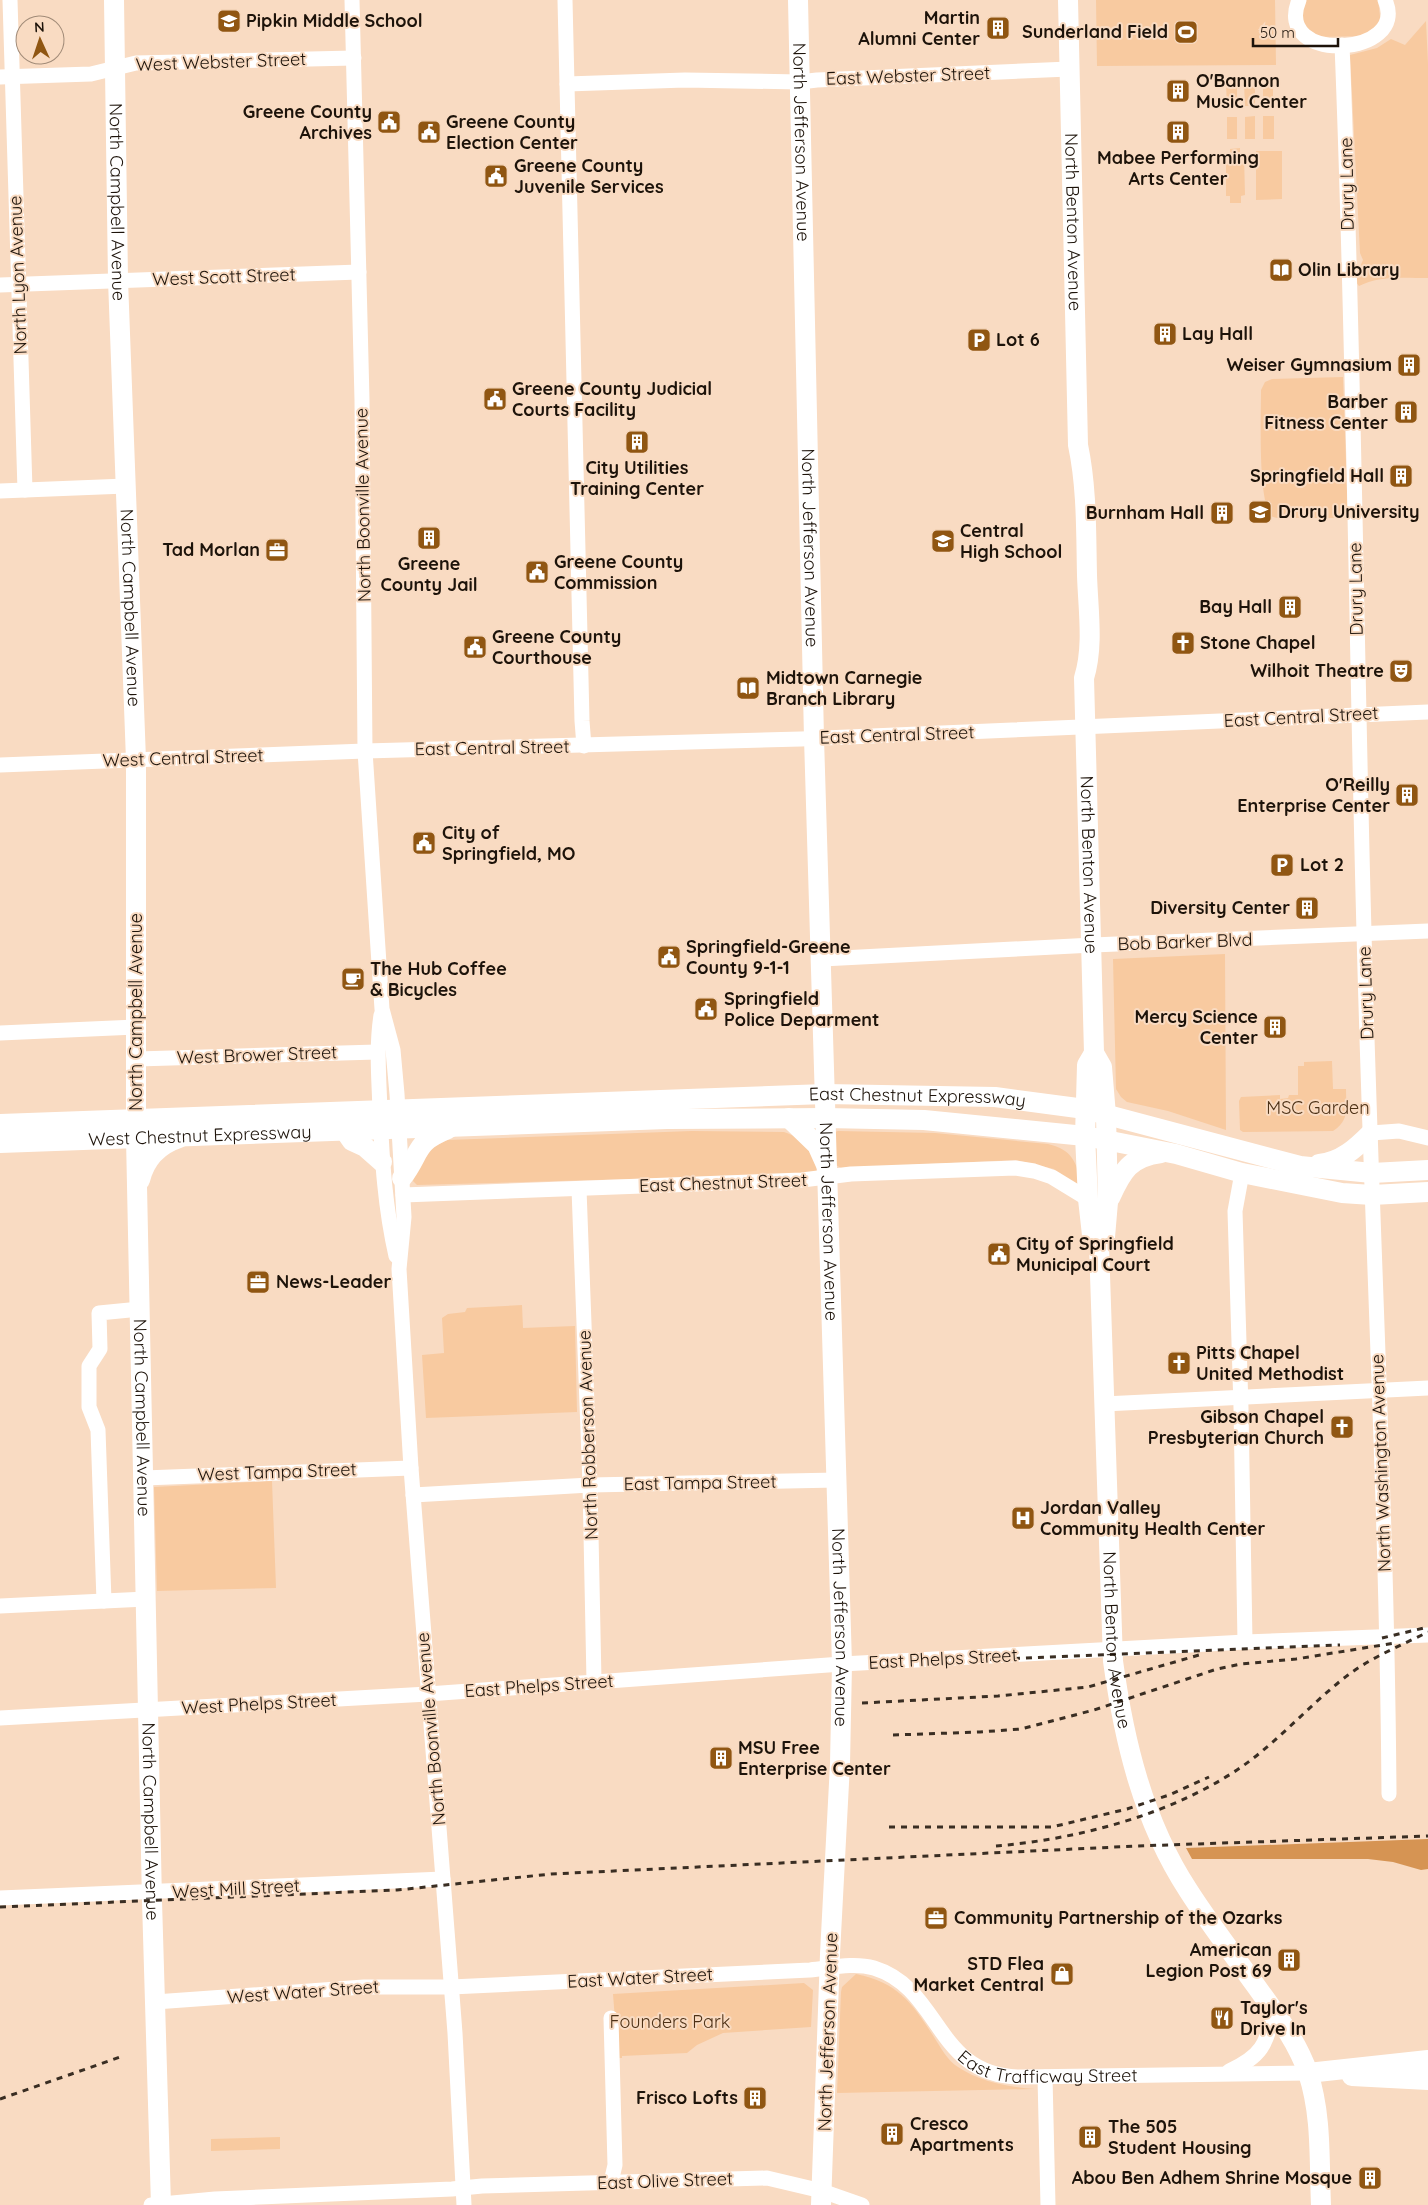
<svg xmlns="http://www.w3.org/2000/svg" width="1428" height="2205" viewBox="0 0 1428 2205" font-family="Quicksand,sans-serif">
<rect width="100%" height="100%" fill="#f9dbc2"/>
<g fill="#f8caa0">
<polygon points="1096,0 1275,0 1276,65 1097,66"/>
<polygon points="1306,0 1378,0 1381,24 1363,36 1320,37 1305,28 1301,10"/>
<path d="M1426 21 1428 64V278C1406 278 1380 275 1359 286L1354 280 1363 260 1360 253 1350 55 1377 48 1391 39 1405 45Z"/>
<polygon points="1237,83 1237,106 1227,106 1226,84"/>
<polygon points="1244,83 1255,83 1255,106 1245,106"/>
<rect x="1263" y="83" width="10" height="23"/>
<polygon points="1255,116 1255,139 1245,139 1245,117"/>
<rect x="1263" y="116" width="11" height="23"/>
<rect x="1227" y="117" width="10" height="22"/>
<polygon points="1240,148 1240,155 1244,155 1245,195 1241,196 1241,203 1230,203 1230,196 1226,196 1226,156 1230,155 1230,149"/>
<polygon points="1256,151 1282,151 1282,199 1256,200"/>
<path d="M1343 377 1348 518H1277L1270 516C1258 492 1261 420 1261 390L1265 382 1272 379Z"/>
<polygon points="1225,954 1226,1130 1168,1111 1127,1102 1121,1097 1116,1089 1113,959"/>
<path d="M1332 1061 1333 1089H1346C1346 1108 1350 1120 1333 1131L1243 1132 1240 1130 1239 1101 1241 1097 1280 1095V1099L1288 1098 1289 1095H1298V1066H1304V1062Z"/>
<path d="M692 1131 784 1132C801 1137 819 1153 816 1172L813 1174 417 1185 413 1181 421 1154 447 1140Z"/>
<path d="M838 1131 935 1133 1048 1144C1073 1150 1076 1162 1082 1185L1074 1188 1054 1169 1016 1160 841 1168 836 1165 835 1132Z"/>
<polygon points="522,1305 523,1328 575,1326 577,1412 426,1418 422,1355 444,1353 442,1318 448,1314 465,1312 467,1308"/>
<polygon points="272,1481 276,1588 157,1591 154,1487"/>
<path d="M856 1974C899 1983 912 2003 934 2037 941 2048 947 2060 958 2067 980 2082 1010 2087 1035 2089L837 2093 841 1992 842 1987Z"/>
<polygon points="804,1983 813,1990 811,2027 723,2033 697,2045 687,2053 622,2056 622,2058 618,2058 613,1994"/>
<polygon points="280,2137 280,2149 211,2151 211,2139"/>
</g>
<polygon fill="#d69453" points="1428,1839 1428,1869 1421,1870 1393,1862 1368,1859 1192,1859 1186,1848"/>
<g fill="none" stroke-linecap="round" stroke-linejoin="round">
<g stroke="#fff" stroke-width="15">
<polyline points="10,0 25,490"/>
<polyline points="352,0 362,400 365,751 382,1009 393,1050 397,1094 404,1217 399,1269 411,1468 455,2033 464,2205"/>
<polyline points="565,0 582,721 584,746"/>
<path d="M1299 0C1272 65 1411 57 1385 0"/>
<path d="M1342 45C1354 340 1356 637 1364 932 1371 1220 1387 1507 1389 1794"/>
<polyline points="0,77 91,74 136,63 354,58"/>
<polyline points="567,84 685,80 800,82 817,80 1069,69"/>
<polyline points="0,285 359,272"/>
<polyline points="0,491 126,486"/>
<polyline points="0,765 365,751 801,739 1428,712"/>
<polyline points="822,959 1093,945 1428,931"/>
<path d="M381 1015C376 1048 379 1078 380 1111 382 1160 385 1208 396 1256"/>
<polyline points="0,1033 136,1027"/>
<polyline points="137,1059 377,1052"/>
<polyline points="1371,1133 1399,1131 1428,1138"/>
<polyline points="1242,1173 1235,1211 1241,1408 1245,1642"/>
<polyline points="579,1189 590,1485 594,1681"/>
<polyline points="403,1195 802,1180 851,1174 1015,1168 1034,1171 1052,1177 1088,1199"/>
<polyline points="1104,1404 1428,1388"/>
<polyline points="144,1478 411,1468"/>
<polyline points="413,1495 590,1485 837,1480"/>
<polyline points="104,1601 98,1430 89,1407 89,1366 100,1349 99,1313 140,1309"/>
<polyline points="0,1606 146,1599"/>
<polyline points="0,1718 428,1694 842,1664 1245,1642 1428,1635"/>
<polyline points="0,1898 443,1879"/>
<path id="s1" d="M155 2002 364 1987H451L810 1970C831 1968 853 1962 874 1968 942 1989 935 2077 1021 2077L1308 2073"/>
<polyline points="611,2018 615,2165 611,2182"/>
<path d="M1229 2071C1261 2057 1267 2044 1274 2011"/>
<polyline points="1045,2077 1048,2205"/>
<polyline points="151,2205 215,2199 452,2189 482,2186 767,2178 822,2191 862,2205"/>
</g>
<g stroke="#fff" stroke-width="20">
<path id="s2" d="M114 0 118 280 136 760V1138L152 1901 161 2205"/>
<path id="s3" d="M798 0 814 738 842 1664 840 1764 830 1954 821 2205"/>
<path id="s4" d="M1068 0 1078 445C1087 488 1086 532 1087 575 1088 609 1094 646 1084 678L1094 1053 1102 1067 1106 1115 1108 1202 1105 1237 1099 1245"/>
<path id="s5" d="M1094 1053 1087 1065 1085 1136 1088 1199 1092 1235 1099 1245 1113 1661C1124 1741 1143 1821 1188 1890 1209 1923 1233 1954 1256 1986 1276 2014 1297 2041 1308 2073 1322 2115 1319 2161 1321 2205"/>
<polyline points="789,1118 817,1145 826,1165"/>
<path id="s6" d="M0 1124 825 1094 995 1097 1085 1109 1300 1166 1372 1173 1428 1170"/>
<polyline points="345,1131 352,1141 365,1147 382,1162"/>
<path id="s7" d="M0 1143 667 1119 826 1118 924 1120 1085 1136 1176 1154 1242 1173 1342 1193 1372 1195 1428 1192"/>
<path d="M1319 1164C1341 1162 1356 1148 1371 1133"/>
<path d="M402 1178C422 1152 413 1143 448 1129"/>
<path d="M140 1180C145 1159 158 1145 179 1138"/>
<path d="M1110 1198C1122 1171 1130 1157 1161 1153"/>
<polyline points="1308,2073 1428,2060"/>
<polyline points="1352,2076 1428,2080"/>
</g>
<g stroke="#3a2e23" stroke-width="3" stroke-dasharray="6 6" stroke-linecap="butt">
<polyline points="1382,1638 1424,1628"/>
<polyline points="978,1660 1340,1645"/>
<polyline points="862,1703 998,1696 1088,1687 1199,1655"/>
<polyline points="893,1735 980,1732 1021,1729 1094,1710 1217,1669 1241,1664 1296,1659 1395,1643"/>
<polyline points="889,1827 1052,1827 1127,1809 1169,1795 1209,1777"/>
<path d="M996 1846C1081 1839 1182 1812 1251 1760 1285 1734 1314 1701 1348 1675 1372 1657 1402 1645 1428 1632"/>
<polyline points="0,1907 397,1890 551,1874 1137,1846 1428,1836"/>
<polyline points="0,2099 123,2056"/>
</g>
</g>
<defs>
<g id="school-square" transform="scale(1.25)"><rect x="-9" y="-9" width="18" height="18" rx="4" fill="#905612" stroke="#f9dbc2"/><path d="M0-5L7-2L0 1L-7-2ZM-4 1L0 2.5L4 1V4Q0 6-4 4Z" fill="#fff"/></g>
<g id="building-square" transform="scale(1.25)"><rect x="-9" y="-9" width="18" height="18" rx="4" fill="#905612" stroke="#f9dbc2"/><path d="M-4-6H4V6H1V3H-1V6H-4ZM-2.5-4.3h1.7v1.8h-1.7ZM.8-4.3h1.7v1.8H.8ZM-2.5-1h1.7V.8h-1.7ZM.8-1h1.7V.8H.8Z" fill="#fff"/></g>
<g id="stadium-square" transform="scale(1.25)"><rect x="-9" y="-9" width="18" height="18" rx="4" fill="#905612" stroke="#f9dbc2"/><path d="M0-5a6.5 5 0 1 0 0 10a6.5 5 0 1 0 0-10ZM-3.5-1.8h7v3.6h-7Z" fill="#fff"/></g>
<g id="civic-square" transform="scale(1.25)"><rect x="-9" y="-9" width="18" height="18" rx="4" fill="#905612" stroke="#f9dbc2"/><path d="M-.6-6.5H3V-4.5H.6V-3L4-1V1h2V6H-6V1h2V-1L-.6-3ZM-1.2 2.5V6h2.4V2.5Z" fill="#fff"/></g>
<g id="library-square" transform="scale(1.25)"><rect x="-9" y="-9" width="18" height="18" rx="4" fill="#905612" stroke="#f9dbc2"/><path d="M-6-4Q-3-5.5-.7-3.5V5Q-3 3-6 4ZM6-4Q3-5.5 .7-3.5V5Q3 3 6 4Z" fill="#fff"/></g>
<g id="parking-square" transform="scale(1.25)"><rect x="-9" y="-9" width="18" height="18" rx="4" fill="#905612" stroke="#f9dbc2"/><path d="M-3.5-5.5H1a3.5 3.5 0 0 1 0 7H-1V5.5H-3.5ZM-1-3.4V-.6H.8a1.4 1.4 0 0 0 0-2.8Z" fill="#fff"/></g>
<g id="university-square" transform="scale(1.25)"><rect x="-9" y="-9" width="18" height="18" rx="4" fill="#905612" stroke="#f9dbc2"/><path d="M0-5L7-2L0 1L-7-2ZM-4 1L0 2.5L4 1V4Q0 6-4 4Z" fill="#fff"/></g>
<g id="office-square" transform="scale(1.25)"><rect x="-9" y="-9" width="18" height="18" rx="4" fill="#905612" stroke="#f9dbc2"/><path d="M-6-3h4V-5.5h4V-3h4V5H-6ZM-1-4.5V-3h2v-1.5ZM-6 0V1H6V0Z" fill="#fff"/></g>
<g id="church-square" transform="scale(1.25)"><rect x="-9" y="-9" width="18" height="18" rx="4" fill="#905612" stroke="#f9dbc2"/><path d="M-1.2-6h2.4v3.5h3.3v2.4h-3.3V6h-2.4V-.1h-3.3v-2.4h3.3Z" fill="#fff"/></g>
<g id="theatre-square" transform="scale(1.25)"><rect x="-9" y="-9" width="18" height="18" rx="4" fill="#905612" stroke="#f9dbc2"/><path d="M-5-5.5Q0-4 5-5.5V0Q5 5 0 6Q-5 5-5 0ZM-3.3-2.5H-1v1.5H-3.3ZM1-2.5H3.3v1.5H1ZM-2.8 1Q0 5.5 2.8 1Z" fill="#fff"/></g>
<g id="cafe-square" transform="scale(1.25)"><rect x="-9" y="-9" width="18" height="18" rx="4" fill="#905612" stroke="#f9dbc2"/><path d="M-5.5-4.5H6V0H3Q3 3.5 0 3.5H-2.5Q-5.5 3.5-5.5 0ZM3-3.2v2h1.7v-2ZM-6 4.5H4V6H-6Z" fill="#fff"/></g>
<g id="hospital-square" transform="scale(1.25)"><rect x="-9" y="-9" width="18" height="18" rx="4" fill="#905612" stroke="#f9dbc2"/><path d="M-5-5h3v3.5h4V-5h3V5h-3V1.5h-4V5h-3Z" fill="#fff"/></g>
<g id="shop-square" transform="scale(1.25)"><rect x="-9" y="-9" width="18" height="18" rx="4" fill="#905612" stroke="#f9dbc2"/><path d="M-5-2.5h2.3a2.7 3.5 0 0 1 5.4 0H5L5.5 6h-11ZM-1.5-2.5h3a1.5 2.3 0 0 0-3 0Z" fill="#fff"/></g>
<g id="restaurant-square" transform="scale(1.25)"><rect x="-9" y="-9" width="18" height="18" rx="4" fill="#905612" stroke="#f9dbc2"/><path d="M-5-6h1v4h1v-4h1v4h1v-4h1v5L-1.5 .5V6h-2V.5L-5-1ZM5-6V6H3V1.5H1.5Q1.5-4 5-6Z" fill="#fff"/></g>
</defs>
<g fill-rule="evenodd">
<use href="#school-square" x="229" y="21"/>
<use href="#building-square" x="998" y="28"/>
<use href="#stadium-square" x="1186" y="32"/>
<use href="#building-square" x="1178" y="91"/>
<use href="#civic-square" x="389" y="122"/>
<use href="#civic-square" x="429" y="132"/>
<use href="#building-square" x="1178" y="132"/>
<use href="#civic-square" x="496" y="176"/>
<use href="#library-square" x="1281" y="270"/>
<use href="#building-square" x="1165" y="334"/>
<use href="#parking-square" x="979" y="340"/>
<use href="#building-square" x="1409" y="365"/>
<use href="#civic-square" x="495" y="399"/>
<use href="#building-square" x="1406" y="412"/>
<use href="#building-square" x="637" y="442"/>
<use href="#building-square" x="1401" y="476"/>
<use href="#university-square" x="1260" y="512"/>
<use href="#building-square" x="1222" y="513"/>
<use href="#building-square" x="429" y="538"/>
<use href="#school-square" x="943" y="541"/>
<use href="#office-square" x="277" y="550"/>
<use href="#civic-square" x="537" y="572"/>
<use href="#building-square" x="1290" y="607"/>
<use href="#church-square" x="1183" y="643"/>
<use href="#civic-square" x="475" y="647"/>
<use href="#theatre-square" x="1401" y="671"/>
<use href="#library-square" x="748" y="688"/>
<use href="#building-square" x="1407" y="795"/>
<use href="#civic-square" x="424" y="843"/>
<use href="#parking-square" x="1282" y="865"/>
<use href="#building-square" x="1307" y="908"/>
<use href="#civic-square" x="669" y="957"/>
<use href="#cafe-square" x="353" y="979"/>
<use href="#civic-square" x="706" y="1009"/>
<use href="#building-square" x="1275" y="1027"/>
<use href="#civic-square" x="999" y="1254"/>
<use href="#office-square" x="258" y="1282"/>
<use href="#church-square" x="1179" y="1363"/>
<use href="#church-square" x="1342" y="1427"/>
<use href="#hospital-square" x="1023" y="1518"/>
<use href="#building-square" x="721" y="1758"/>
<use href="#office-square" x="936" y="1918"/>
<use href="#building-square" x="1289" y="1960"/>
<use href="#shop-square" x="1062" y="1974"/>
<use href="#restaurant-square" x="1222" y="2018"/>
<use href="#building-square" x="755" y="2098"/>
<use href="#building-square" x="892" y="2134"/>
<use href="#building-square" x="1090" y="2137"/>
<use href="#building-square" x="1370" y="2178"/>
</g>
<g text-anchor="middle" stroke-width="4" stroke-linejoin="round" paint-order="stroke">
<g font-size="18" font-weight="bold" fill="#1d130a" stroke="#f9dbc2" text-anchor="start">
<text x="980" y="24" text-anchor="end">Martin<tspan x="980" dy="21">Alumni Center</tspan></text>
<text x="246" y="27">Pipkin Middle School</text>
<text x="1168" y="38" text-anchor="end">Sunderland Field</text>
<text x="1196" y="87">O'Bannon<tspan x="1196" dy="21">Music Center</tspan></text>
<text x="372" y="118" text-anchor="end">Greene County<tspan x="372" dy="21">Archives</tspan></text>
<text x="446" y="128">Greene County<tspan x="446" dy="21">Election Center</tspan></text>
<text x="1178" y="164" text-anchor="middle">Mabee Performing<tspan x="1178" dy="21">Arts Center</tspan></text>
<text x="514" y="172">Greene County<tspan x="514" dy="21">Juvenile Services</tspan></text>
<text x="1298" y="276">Olin Library</text>
<text x="1182" y="340">Lay Hall</text>
<text x="996" y="346">Lot 6</text>
<text x="1392" y="371" text-anchor="end">Weiser Gymnasium</text>
<text x="512" y="395">Greene County Judicial<tspan x="512" dy="21">Courts Facility</tspan></text>
<text x="1388" y="408" text-anchor="end">Barber<tspan x="1388" dy="21">Fitness Center</tspan></text>
<text x="637" y="474" text-anchor="middle">City Utilities<tspan x="637" dy="21">Training Center</tspan></text>
<text x="1384" y="482" text-anchor="end">Springfield Hall</text>
<text x="1278" y="518">Drury University</text>
<text x="1204" y="519" text-anchor="end">Burnham Hall</text>
<text x="960" y="537">Central<tspan x="960" dy="21">High School</tspan></text>
<text x="260" y="556" text-anchor="end">Tad Morlan</text>
<text x="554" y="568">Greene County<tspan x="554" dy="21">Commission</tspan></text>
<text x="429" y="570" text-anchor="middle">Greene<tspan x="429" dy="21">County Jail</tspan></text>
<text x="1272" y="613" text-anchor="end">Bay Hall</text>
<text x="492" y="643">Greene County<tspan x="492" dy="21">Courthouse</tspan></text>
<text x="1200" y="649">Stone Chapel</text>
<text x="1384" y="677" text-anchor="end">Wilhoit Theatre</text>
<text x="766" y="684">Midtown Carnegie<tspan x="766" dy="21">Branch Library</tspan></text>
<text x="1390" y="791" text-anchor="end">O'Reilly<tspan x="1390" dy="21">Enterprise Center</tspan></text>
<text x="442" y="839">City of<tspan x="442" dy="21">Springfield, MO</tspan></text>
<text x="1300" y="871">Lot 2</text>
<text x="1290" y="914" text-anchor="end">Diversity Center</text>
<text x="686" y="953">Springfield-Greene<tspan x="686" dy="21">County 9-1-1</tspan></text>
<text x="370" y="975">The Hub Coffee<tspan x="370" dy="21">&amp; Bicycles</tspan></text>
<text x="724" y="1005">Springfield<tspan x="724" dy="21">Police Deparment</tspan></text>
<text x="1258" y="1023" text-anchor="end">Mercy Science<tspan x="1258" dy="21">Center</tspan></text>
<text x="1016" y="1250">City of Springfield<tspan x="1016" dy="21">Municipal Court</tspan></text>
<text x="276" y="1288">News-Leader</text>
<text x="1196" y="1359">Pitts Chapel<tspan x="1196" dy="21">United Methodist</tspan></text>
<text x="1324" y="1423" text-anchor="end">Gibson Chapel<tspan x="1324" dy="21">Presbyterian Church</tspan></text>
<text x="1040" y="1514">Jordan Valley<tspan x="1040" dy="21">Community Health Center</tspan></text>
<text x="738" y="1754">MSU Free<tspan x="738" dy="21">Enterprise Center</tspan></text>
<text x="954" y="1924">Community Partnership of the Ozarks</text>
<text x="1272" y="1956" text-anchor="end">American<tspan x="1272" dy="21">Legion Post 69</tspan></text>
<text x="1044" y="1970" text-anchor="end">STD Flea<tspan x="1044" dy="21">Market Central</tspan></text>
<text x="1240" y="2014">Taylor's<tspan x="1240" dy="21">Drive In</tspan></text>
<text x="738" y="2104" text-anchor="end">Frisco Lofts</text>
<text x="910" y="2130">Cresco<tspan x="910" dy="21">Apartments</tspan></text>
<text x="1108" y="2133">The 505<tspan x="1108" dy="21">Student Housing</tspan></text>
<text x="1352" y="2184" text-anchor="end">Abou Ben Adhem Shrine Mosque</text>
</g>
<g font-size="18" fill="#1d130a" stroke="#f9dbc2">
<text transform="translate(221 62) rotate(-2)" y="6">West Webster Street</text>
<text transform="translate(908 76) rotate(-2)" y="6">East Webster Street</text>
<text dy="6" stroke="none"><textPath href="#s3" startOffset="142">North Jefferson Avenue</textPath></text>
<text transform="translate(1347 184) rotate(-91)" y="6">Drury Lane</text>
<text dy="6" stroke="none"><textPath href="#s2" startOffset="202">North Campbell Avenue</textPath></text>
<text dy="6" stroke="none"><textPath href="#s4" startOffset="222">North Benton Avenue</textPath></text>
<text transform="translate(18 275) rotate(-92)" y="6">North Lyon Avenue</text>
<text transform="translate(224 277) rotate(-2)" y="6">West Scott Street</text>
<text transform="translate(363 505) rotate(-91)" y="6">North Boonville Avenue</text>
<text dy="6" stroke="none"><textPath href="#s3" startOffset="548">North Jefferson Avenue</textPath></text>
<text transform="translate(1356 589) rotate(-91)" y="6">Drury Lane</text>
<text dy="6" stroke="none"><textPath href="#s2" startOffset="608">North Campbell Avenue</textPath></text>
<text transform="translate(1301 717) rotate(-3)" y="6">East Central Street</text>
<text transform="translate(897 735) rotate(-2)" y="6">East Central Street</text>
<text transform="translate(492 748) rotate(-1)" y="6">East Central Street</text>
<text transform="translate(183 758) rotate(-2)" y="6">West Central Street</text>
<text dy="6" stroke="none"><textPath href="#s4" startOffset="866">North Benton Avenue</textPath></text>
<text transform="translate(1185 942) rotate(-2)" y="6">Bob Barker Blvd</text>
<text transform="translate(1366 993) rotate(-92)" y="6">Drury Lane</text>
<text transform="translate(136 1012) rotate(-90)" y="6">North Campbell Avenue</text>
<text transform="translate(257 1055) rotate(-2)" y="6">West Brower Street</text>
<text dy="6" stroke="none"><textPath href="#s6" startOffset="918">East Chestnut Expressway</textPath></text>
<text dy="6" stroke="none"><textPath href="#s7" startOffset="200">West Chestnut Expressway</textPath></text>
<text transform="translate(723 1183) rotate(-2)" y="6">East Chestnut Street</text>
<text dy="6" stroke="none"><textPath href="#s3" startOffset="1222">North Jefferson Avenue</textPath></text>
<text dy="6" stroke="none"><textPath href="#s2" startOffset="1418">North Campbell Avenue</textPath></text>
<text transform="translate(588 1435) rotate(-92)" y="6">North Robberson Avenue</text>
<text transform="translate(1381 1463) rotate(-92)" y="6">North Washington Avenue</text>
<text transform="translate(277 1472) rotate(-2)" y="6">West Tampa Street</text>
<text transform="translate(700 1483) rotate(-1)" y="6">East Tampa Street</text>
<text dy="6" stroke="none"><textPath href="#s3" startOffset="1628">North Jefferson Avenue</textPath></text>
<text dy="6" stroke="none"><textPath href="#s5" startOffset="592">North Benton Avenue</textPath></text>
<text transform="translate(943 1659) rotate(-3)" y="6">East Phelps Street</text>
<text transform="translate(539 1686) rotate(-4)" y="6">East Phelps Street</text>
<text transform="translate(259 1704) rotate(-3)" y="6">West Phelps Street</text>
<text transform="translate(431 1729) rotate(-95)" y="6">North Boonville Avenue</text>
<text dy="6" stroke="none"><textPath href="#s2" startOffset="1822">North Campbell Avenue</textPath></text>
<text transform="translate(236 1889) rotate(-3)" y="6">West Mill Street</text>
<text transform="translate(640 1978) rotate(-3)" y="6">East Water Street</text>
<text transform="translate(303 1992) rotate(-4)" y="6">West Water Street</text>
<text transform="translate(828 2032) rotate(-88)" y="6">North Jefferson Avenue</text>
<text dy="6" stroke="none"><textPath href="#s1" startOffset="936">East Trafficway Street</textPath></text>
<text transform="translate(665 2181) rotate(-2)" y="6">East Olive Street</text>
</g>
<g font-size="18" fill="#4d3116" stroke="#f9dbc2">
<text x="1318" y="1114">MSC Garden</text>
<text x="670" y="2028">Founders Park</text>
</g>
</g>
<g transform="translate(40 40) rotate(357)"><circle r="24" fill="#f9dbc2" stroke="#a18b78"/>
<path d="M0-4L9 19L0 12L-9 19Z" fill="#905612"/>
<text y="-8" font-size="14" font-weight="bold" text-anchor="middle" fill="#1d130a">N</text>
</g>
<path d="M1253 38v8h85v-8" fill="none" stroke="#1d130a" stroke-width="2.5"/>
<text x="1260" y="38" font-size="15" fill="#1d130a" stroke="#f9dbc2" stroke-width="4" paint-order="stroke">50 m</text>
</svg>
